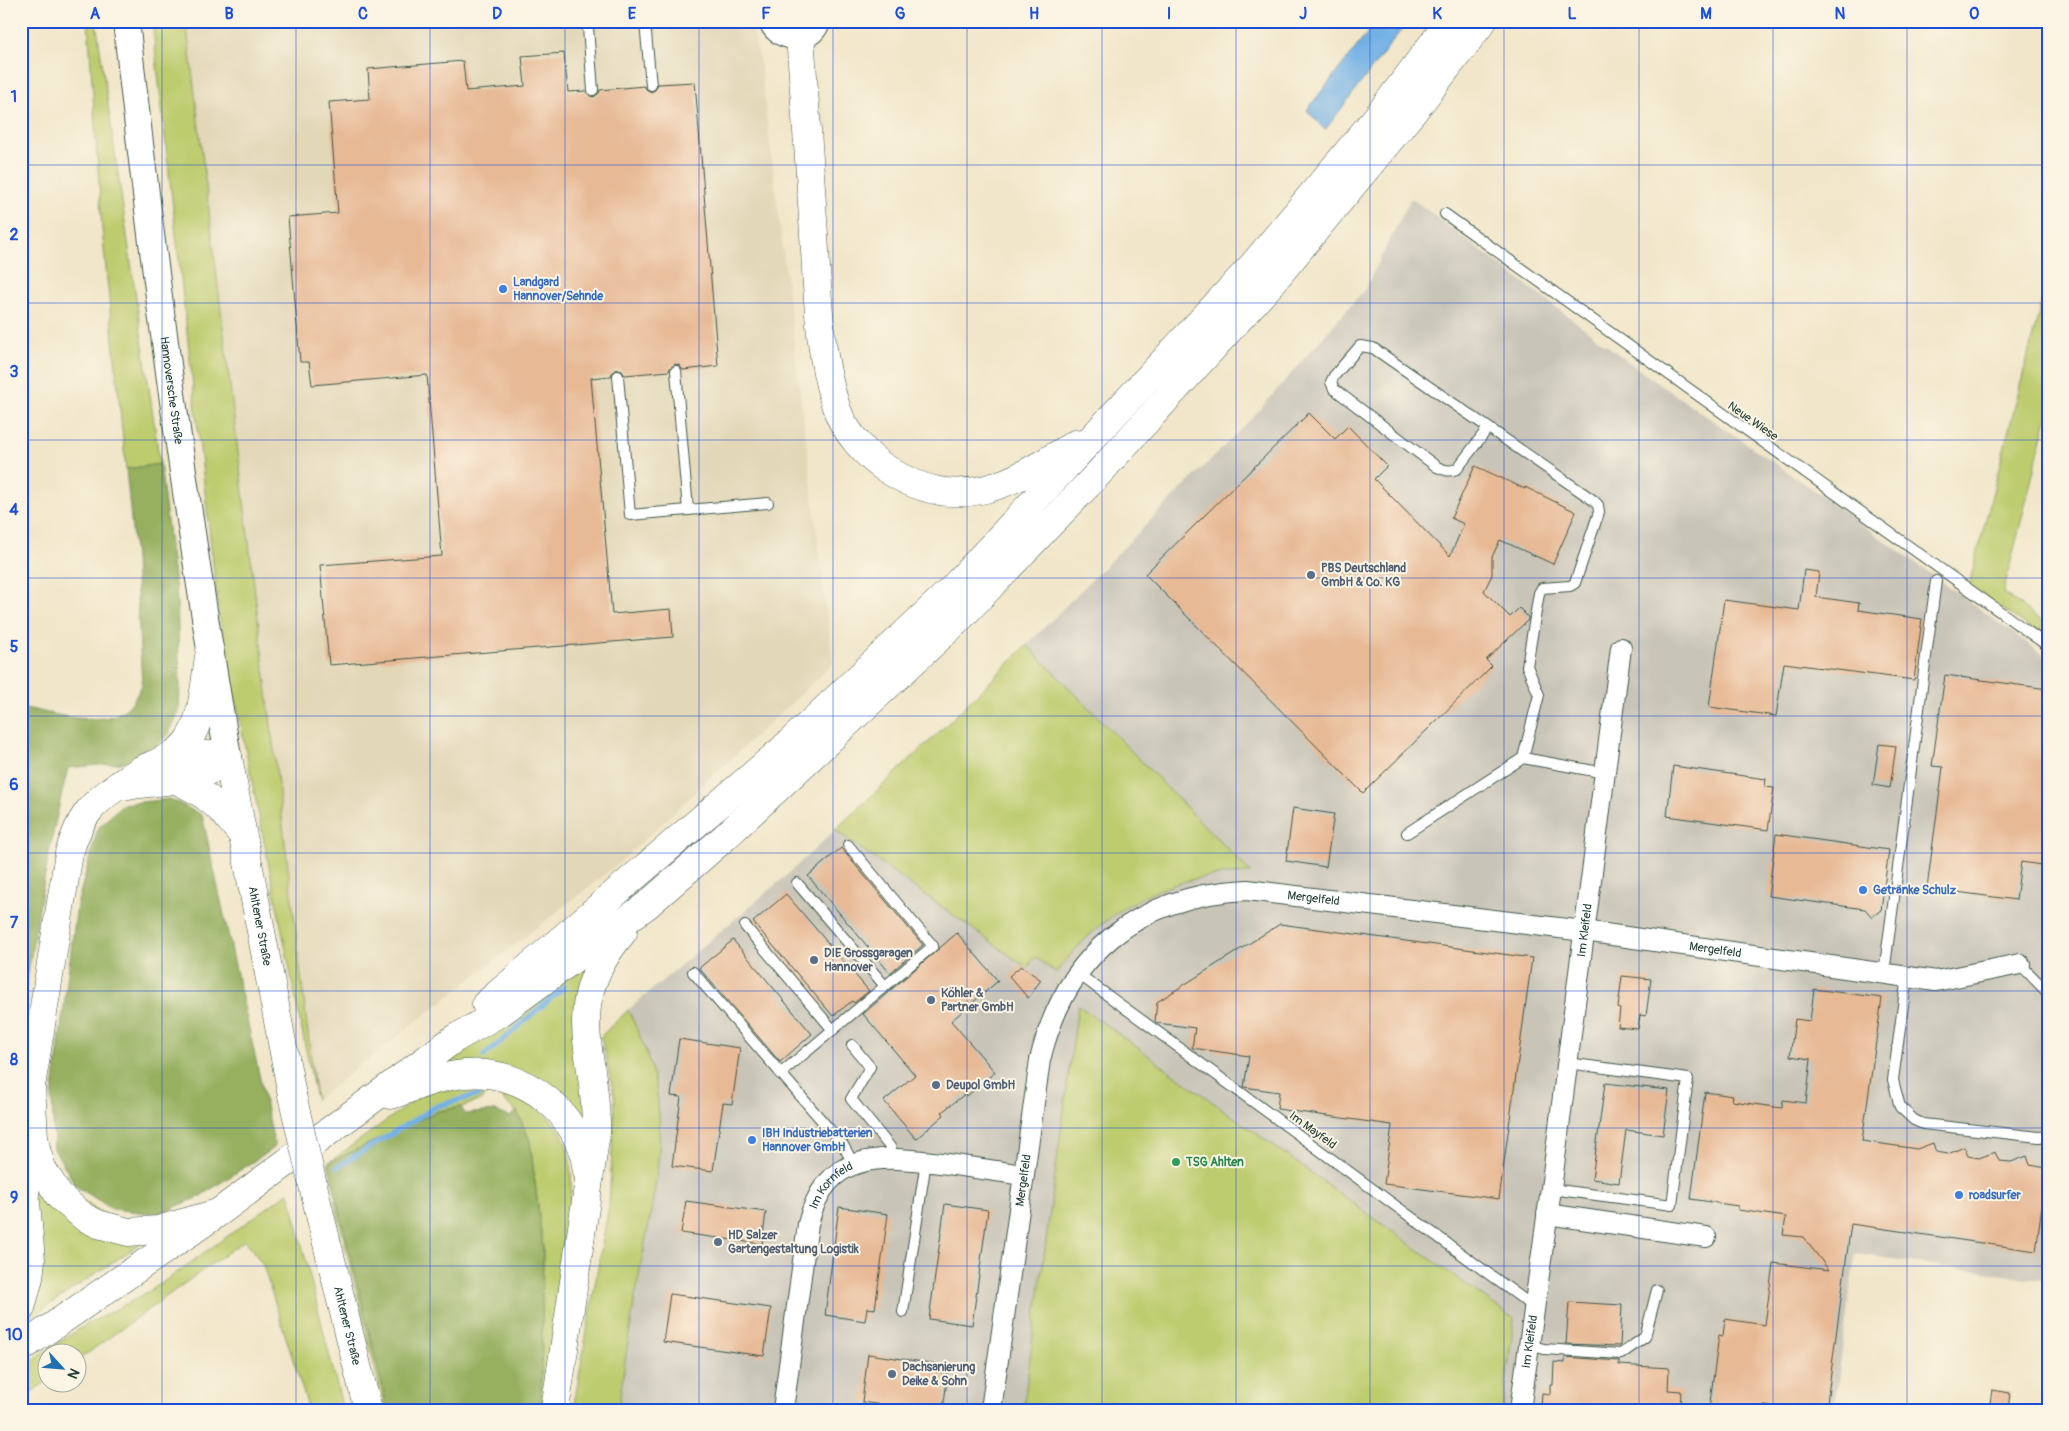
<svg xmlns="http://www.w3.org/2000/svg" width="2069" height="1431" viewBox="0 0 2069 1431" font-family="Pangolin,sans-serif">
<rect width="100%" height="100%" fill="#fcf5e5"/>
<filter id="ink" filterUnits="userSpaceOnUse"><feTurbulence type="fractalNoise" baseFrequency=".02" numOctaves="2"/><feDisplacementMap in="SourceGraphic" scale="10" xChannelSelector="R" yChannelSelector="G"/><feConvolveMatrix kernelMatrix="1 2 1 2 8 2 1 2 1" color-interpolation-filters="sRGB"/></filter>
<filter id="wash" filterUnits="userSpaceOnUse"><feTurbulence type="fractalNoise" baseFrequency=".0096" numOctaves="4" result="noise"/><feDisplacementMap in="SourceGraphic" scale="20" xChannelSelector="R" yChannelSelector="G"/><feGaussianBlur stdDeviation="1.12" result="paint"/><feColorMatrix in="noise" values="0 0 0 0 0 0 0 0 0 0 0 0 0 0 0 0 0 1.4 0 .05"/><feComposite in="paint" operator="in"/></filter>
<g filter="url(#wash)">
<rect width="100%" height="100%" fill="#f1e6c9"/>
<polygon fill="#e2d7b7" points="269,21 751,21 760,62 833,664 618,864 316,1100 187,28"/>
<polygon fill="#c8c4b8" points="1411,198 1642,372 1814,490 2048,658 2048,1281 1855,1254 1834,1410 1502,1410 1514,1319 1078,1005 1023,1410 618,1410 638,1281 656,1183 658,1102 651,1066 628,1010 788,874 902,768 1027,645 1254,416 1365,289"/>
<g fill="#bdcc6e" stroke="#6e8451">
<polygon points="88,21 96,21 160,464 126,469 102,229"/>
<polygon points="152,21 269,21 187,28 316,1100 219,617"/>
<polygon points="2048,277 2048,414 2003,593 2048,625 2048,641 1969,585"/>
<path d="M1027 645 1251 873C1168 874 1106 906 1056 973L1035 957 1027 968 835 830 935 736Z"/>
<polygon points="595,949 590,1137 573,1117 441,1066"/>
<polygon points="1078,1005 1514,1319 1502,1410 1023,1410"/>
<path d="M628 1010C642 1039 655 1070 658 1103 664 1157 651 1211 641 1264 632 1312 625 1361 618 1410H573L609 1205 615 1099 601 1036Z"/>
<polygon points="484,1084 487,1088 486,1095 481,1100 461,1107 438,1111 328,1163 416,1099 434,1089"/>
<path d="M512 1088C526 1100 541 1110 554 1123 570 1139 572 1171 571 1193L543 1410H541L543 1248 530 1141 517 1112 504 1101 502 1094 504 1090Z"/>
<polygon points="29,1167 146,1240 28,1319"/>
<polygon points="289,1192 343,1410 309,1410 263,1265 245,1240 78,1360 78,1354 48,1354 47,1381 21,1400 21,1367 87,1324 138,1298 165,1281"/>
<polygon points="336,1198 388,1410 385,1410 334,1200"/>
</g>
<g fill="#96b061" stroke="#5a764a">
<path d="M160 464 177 601 180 686 179 711 169 734 140 761 68 768C47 850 35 933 21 1016V847L24 824 21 809V707C51 713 103 730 127 708 134 701 138 693 142 685L135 559 126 469Z"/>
<polygon points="170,799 202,815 275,1147 199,1197 158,1214 112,1209 76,1186 54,1149 52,1098 77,905 98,828 123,804"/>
<polygon points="461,1107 465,1114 495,1111 510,1117 517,1111 530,1141 543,1248 541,1410 388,1410 328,1163 438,1111"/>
</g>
<polygon fill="#73b1e5" stroke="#49778c" points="1377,21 1408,21 1325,130 1307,110"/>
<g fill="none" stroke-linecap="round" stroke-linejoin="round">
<g stroke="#73b1e5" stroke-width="5.5">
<polyline points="484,1056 564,987"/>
<polyline points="337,1167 437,1106 478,1095"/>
</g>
</g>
<g id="blocks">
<g fill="#e7b995">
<polygon points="564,53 568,92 586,91 590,96 594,97 599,93 600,90 644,86 646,89 651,92 655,90 658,84 695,82 718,366 683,370 679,365 675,364 670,368 669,371 625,375 621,370 617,369 612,373 611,376 591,378 612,614 671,609 673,637 329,665 320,565 442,556 427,375 312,385 309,362 300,362 288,217 338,213 329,102 370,99 368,69 463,61 466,91 525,86 522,56"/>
<polygon points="1309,413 1335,439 1348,426 1387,466 1374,479 1450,556 1464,524 1451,518 1475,466 1525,489 1525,487 1576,512 1553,564 1500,540 1492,557 1492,575 1484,591 1510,617 1519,608 1528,617 1528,620 1486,660 1492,666 1363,793 1145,574"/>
<polygon points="1804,570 1819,572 1816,597 1859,603 1858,610 1922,619 1914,680 1784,663 1776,716 1709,707 1724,600 1799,610"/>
<polygon points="1945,675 2048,689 2048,866 2021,862 2016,900 1927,888 1943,767 1932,766"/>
<polygon points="1879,744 1896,746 1890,788 1873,785"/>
<polygon points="1673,766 1766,779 1765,787 1774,788 1768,830 1667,816"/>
<polygon points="1293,808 1334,814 1326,867 1286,861"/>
<polygon points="1776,834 1889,850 1881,910 1872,917 1865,909 1768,896"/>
<polygon points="841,848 923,945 890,973 808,876"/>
<polygon points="786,894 869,991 854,1003 852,1001 833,1016 753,922"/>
<polygon points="1280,924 1532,958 1499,1199 1384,1184 1392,1125 1277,1109 1279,1092 1244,1087 1249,1056 1192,1048 1195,1028 1157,1023 1155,1021 1157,1002"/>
<polygon points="957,933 998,981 951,1021 995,1072 967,1096 965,1094 942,1112 944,1115 916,1139 884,1101 915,1075 863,1014"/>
<polygon points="733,940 812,1034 780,1062 699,968"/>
<polygon points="1021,966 1041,980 1028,998 1009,976"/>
<polygon points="1622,976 1651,979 1646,1016 1640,1015 1638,1029 1618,1027 1620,1009 1618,1008"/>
<polygon points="1814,989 1882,998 1862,1141 1917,1149 1933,1143 1936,1152 1948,1154 1964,1147 1968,1156 1979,1158 1995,1152 1999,1161 2011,1162 2027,1156 2030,1165 2047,1168 2036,1251 1851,1224 1826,1410 1796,1410 1764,1406 1764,1410 1709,1410 1719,1335 1723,1336 1725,1319 1765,1325 1773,1263 1829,1270 1803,1237 1783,1235 1786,1217 1738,1210 1738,1206 1691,1199 1705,1092 1733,1096 1732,1101 1782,1108 1783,1100 1806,1103 1811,1059 1790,1056 1795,1019 1810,1021"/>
<polygon points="679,1039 740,1048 732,1104 723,1103 713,1171 672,1166 681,1097 671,1096"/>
<polygon points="1605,1083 1669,1090 1663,1135 1626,1130 1619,1183 1592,1179"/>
<polygon points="686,1201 766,1212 762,1244 681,1233"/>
<polygon points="945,1204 988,1210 972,1325 929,1319"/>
<polygon points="839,1207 888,1214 875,1309 867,1308 865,1321 825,1315"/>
<polygon points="670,1294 771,1308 764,1356 663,1342"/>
<polygon points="1569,1302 1622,1305 1620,1346 1566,1344"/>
<polygon points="868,1354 937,1364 936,1372 948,1373 943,1410 916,1410 862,1402"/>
<polygon points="1565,1357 1619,1361 1619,1365 1669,1368 1668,1390 1681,1391 1680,1410 1541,1410 1542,1393 1550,1394 1550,1385 1553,1385 1554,1362 1565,1363"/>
<polygon points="1992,1390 2010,1393 2008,1410 1989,1410"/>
</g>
</g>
</g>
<g filter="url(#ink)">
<use href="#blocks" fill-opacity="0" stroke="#3e564a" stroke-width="1"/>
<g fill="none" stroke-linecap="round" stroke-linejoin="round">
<g stroke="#3e564a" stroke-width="12">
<g id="service">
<polyline points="645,23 651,85"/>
<polyline points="588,28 593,90"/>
<polyline points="1445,214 2048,646"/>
<polyline points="676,371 688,510 768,503"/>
<polyline points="618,376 630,515 688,510"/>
<path d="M1488 428 1457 469C1449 472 1444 470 1437 467L1334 389 1331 382 1334 376 1360 346 1373 348 1593 500 1598 505 1599 512 1575 583 1570 586 1542 588 1539 593 1527 666 1539 695 1523 758"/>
<polyline points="1407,833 1523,758 1605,773"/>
<polyline points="797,883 885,986"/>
<polyline points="745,926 833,1030"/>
<polyline points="2020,964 2048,993"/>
<polyline points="693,972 843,1145 853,1163"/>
<polyline points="1077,973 1534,1307"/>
<polyline points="1884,973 1936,581"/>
<polyline points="1907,976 1893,1080 1900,1107 1914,1120 1923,1124 2039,1137 2048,1136"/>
<polyline points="852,1045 870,1067 851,1099 890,1147 894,1158"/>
<polyline points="780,1074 933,946 848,845"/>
<polyline points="1551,1189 1672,1205 1688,1079 1567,1063"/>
<polyline points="903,1312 926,1161"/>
<polyline points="1529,1345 1544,1349 1621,1354 1645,1337 1657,1290"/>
</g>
</g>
<g stroke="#3e564a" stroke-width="22">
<g id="minor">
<polyline points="1547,1214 1706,1237"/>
<path id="s1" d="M783 1410 808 1224C826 1151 879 1155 941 1163 968 1167 996 1171 1024 1175"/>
<path id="s2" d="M991 1410 1040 1060C1065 954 1138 895 1247 890L1584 931 1936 981 2020 964"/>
<path id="s3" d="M1520 1410 1551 1189 1621 648"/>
</g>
</g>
<g stroke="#3e564a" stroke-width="28">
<g id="tertiary">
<path id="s4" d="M126 21C153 267 186 513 228 757"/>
<path d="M772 21C777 36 799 40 811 31 814 29 816 24 818 21"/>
</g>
</g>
<g stroke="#3e564a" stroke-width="29">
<g id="secondary">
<path id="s5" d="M228 757 292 1095"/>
<path id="s6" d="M319 1211 368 1410"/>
</g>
</g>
<g stroke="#3e564a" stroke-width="29">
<polyline id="primary" points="21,1348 215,1215"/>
</g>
<g stroke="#3e564a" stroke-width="29">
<g id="trunk">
<path d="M800 36C805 102 810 169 814 235 818 293 818 352 836 407 844 431 867 457 888 470 960 516 1011 484 1075 444"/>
<path d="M176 780C208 794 220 807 241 833"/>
<path d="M128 786C163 779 201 784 228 757 207 752 186 756 165 760"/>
<polyline points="486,1004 782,750 951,590 1253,265 1377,117 1450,21"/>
<polyline points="31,1086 34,1137 37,1153 42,1168 59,1196 84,1217 98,1224 128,1232 158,1230 218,1213 454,1039 501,1012 647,905 725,837 957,621 1099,473 1270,285 1417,107 1483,21"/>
<path d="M391 1095C415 1087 440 1076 465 1074 524 1068 580 1113 587 1171"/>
<path d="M21 1308 29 1278 31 1260 23 1167 26 1117 69 853C80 818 89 805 119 785 126 780 134 774 141 770 158 762 178 756 189 739 204 717 205 677 210 651"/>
<path d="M555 1410 596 1133C598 1051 559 1007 623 932"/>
</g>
</g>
<use href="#service" stroke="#fff" stroke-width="10"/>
<use href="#minor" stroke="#fff" stroke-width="20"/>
<use href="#tertiary" stroke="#fff" stroke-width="26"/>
<use href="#secondary" stroke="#fff" stroke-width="28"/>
<use href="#primary" stroke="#fff" stroke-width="28"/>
<use href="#trunk" stroke="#fff" stroke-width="28"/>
<g stroke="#3e564a" stroke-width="29" stroke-linecap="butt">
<polyline id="secondary-bridge" points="292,1095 319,1211"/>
</g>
<use href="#secondary-bridge" stroke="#fff" stroke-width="28"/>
</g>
</g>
<path fill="none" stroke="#1d4ed8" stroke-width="1" stroke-opacity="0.55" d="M162 21V1410M296 21V1410M430 21V1410M565 21V1410M699 21V1410M833 21V1410M967 21V1410M1102 21V1410M1236 21V1410M1370 21V1410M1504 21V1410M1639 21V1410M1773 21V1410M1907 21V1410M21 165H2048M21 303H2048M21 440H2048M21 578H2048M21 716H2048M21 853H2048M21 991H2048M21 1128H2048M21 1266H2048"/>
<g fill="#3f7fe0" stroke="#fcf5e5" stroke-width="2">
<circle cx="503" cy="289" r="5"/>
<circle cx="1863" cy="890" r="5"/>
<circle cx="752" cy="1140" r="5"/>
<circle cx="1959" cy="1195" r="5"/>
</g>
<g fill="#5c6f8a" stroke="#fcf5e5" stroke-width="2">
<circle cx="1311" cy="575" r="5"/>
<circle cx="814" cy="960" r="5"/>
<circle cx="931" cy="1000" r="5"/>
<circle cx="936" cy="1085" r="5"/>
<circle cx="718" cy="1242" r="5"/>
<circle cx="892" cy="1374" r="5"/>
</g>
<circle fill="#2e9e5b" stroke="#fcf5e5" stroke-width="2" cx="1176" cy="1162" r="5"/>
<g text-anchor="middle" stroke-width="4" stroke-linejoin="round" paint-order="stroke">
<g font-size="12" font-weight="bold" fill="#366cbe" stroke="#fcf5e5" text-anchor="start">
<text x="513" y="286">Landgard<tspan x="513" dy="14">Hannover/Sehnde</tspan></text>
<text x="1873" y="894">Getränke Schulz</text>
<text x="762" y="1137">IBH Industriebatterien<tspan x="762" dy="14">Hannover GmbH</tspan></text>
<text x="1969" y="1199">roadsurfer</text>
</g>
<g font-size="12" fill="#1f3d34" stroke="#fcf5e5">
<text dy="4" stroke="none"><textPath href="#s4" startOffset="372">Hannoversche Straße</textPath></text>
<text transform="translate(1753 421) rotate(35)" y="4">Neue Wiese</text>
<text dy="4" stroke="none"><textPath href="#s2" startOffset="711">Mergelfeld</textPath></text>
<text dy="4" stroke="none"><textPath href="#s5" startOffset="172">Ahltener Straße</textPath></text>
<text dy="4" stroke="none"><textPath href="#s3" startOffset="484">Im Kleifeld</textPath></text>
<text dy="4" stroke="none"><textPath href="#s2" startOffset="1116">Mergelfeld</textPath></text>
<text transform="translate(1313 1130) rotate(36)" y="4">Im Mayfeld</text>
<text dy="4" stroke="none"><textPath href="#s2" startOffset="232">Mergelfeld</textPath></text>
<text dy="4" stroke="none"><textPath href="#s1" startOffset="234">Im Kornfeld</textPath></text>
<text dy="4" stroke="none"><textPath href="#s6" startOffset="118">Ahltener Straße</textPath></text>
<text dy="4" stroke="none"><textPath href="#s3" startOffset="69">Im Kleifeld</textPath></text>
</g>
<g font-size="12" font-weight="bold" fill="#4e5e75" stroke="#fcf5e5" text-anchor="start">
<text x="1321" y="572">PBS Deutschland<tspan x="1321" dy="14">GmbH &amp; Co. KG</tspan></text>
<text x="824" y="957">DIE Grossgaragen<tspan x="824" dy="14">Hannover</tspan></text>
<text x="941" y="997">Köhler &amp;<tspan x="941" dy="14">Partner GmbH</tspan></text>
<text x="946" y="1089">Deupol GmbH</text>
<text x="728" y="1239">HD Salzer<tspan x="728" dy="14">Gartengestaltung Logistik</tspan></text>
<text x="902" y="1371">Dachsanierung<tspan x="902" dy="14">Deike &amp; Sohn</tspan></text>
</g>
<g font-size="12" font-weight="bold" fill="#27864d" stroke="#fcf5e5" text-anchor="start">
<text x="1186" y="1166">TSG Ahlten</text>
</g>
</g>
<rect width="2069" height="1431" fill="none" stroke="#fcf5e5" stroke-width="55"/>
<g transform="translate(62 1368) rotate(116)"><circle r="24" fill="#fcf5e5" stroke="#a4ab9e"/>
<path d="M0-4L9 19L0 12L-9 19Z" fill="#1f6fb2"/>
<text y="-8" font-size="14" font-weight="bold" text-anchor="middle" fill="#1f3d34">N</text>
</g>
<rect x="28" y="28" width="2014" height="1376" fill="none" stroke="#1d4ed8" stroke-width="2"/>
<g font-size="16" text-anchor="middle" font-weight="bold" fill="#1d4ed8">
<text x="95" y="19">A</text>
<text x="229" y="19">B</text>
<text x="363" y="19">C</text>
<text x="497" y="19">D</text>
<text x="632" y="19">E</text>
<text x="766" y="19">F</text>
<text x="900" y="19">G</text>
<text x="1034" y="19">H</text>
<text x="1169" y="19">I</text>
<text x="1303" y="19">J</text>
<text x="1437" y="19">K</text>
<text x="1572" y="19">L</text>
<text x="1706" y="19">M</text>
<text x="1840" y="19">N</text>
<text x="1974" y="19">O</text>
<text x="14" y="102">1</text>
<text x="14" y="240">2</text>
<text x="14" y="377">3</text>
<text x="14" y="515">4</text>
<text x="14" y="652">5</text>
<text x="14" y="790">6</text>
<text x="14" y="928">7</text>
<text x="14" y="1065">8</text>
<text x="14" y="1203">9</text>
<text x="14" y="1340">10</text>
</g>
</svg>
